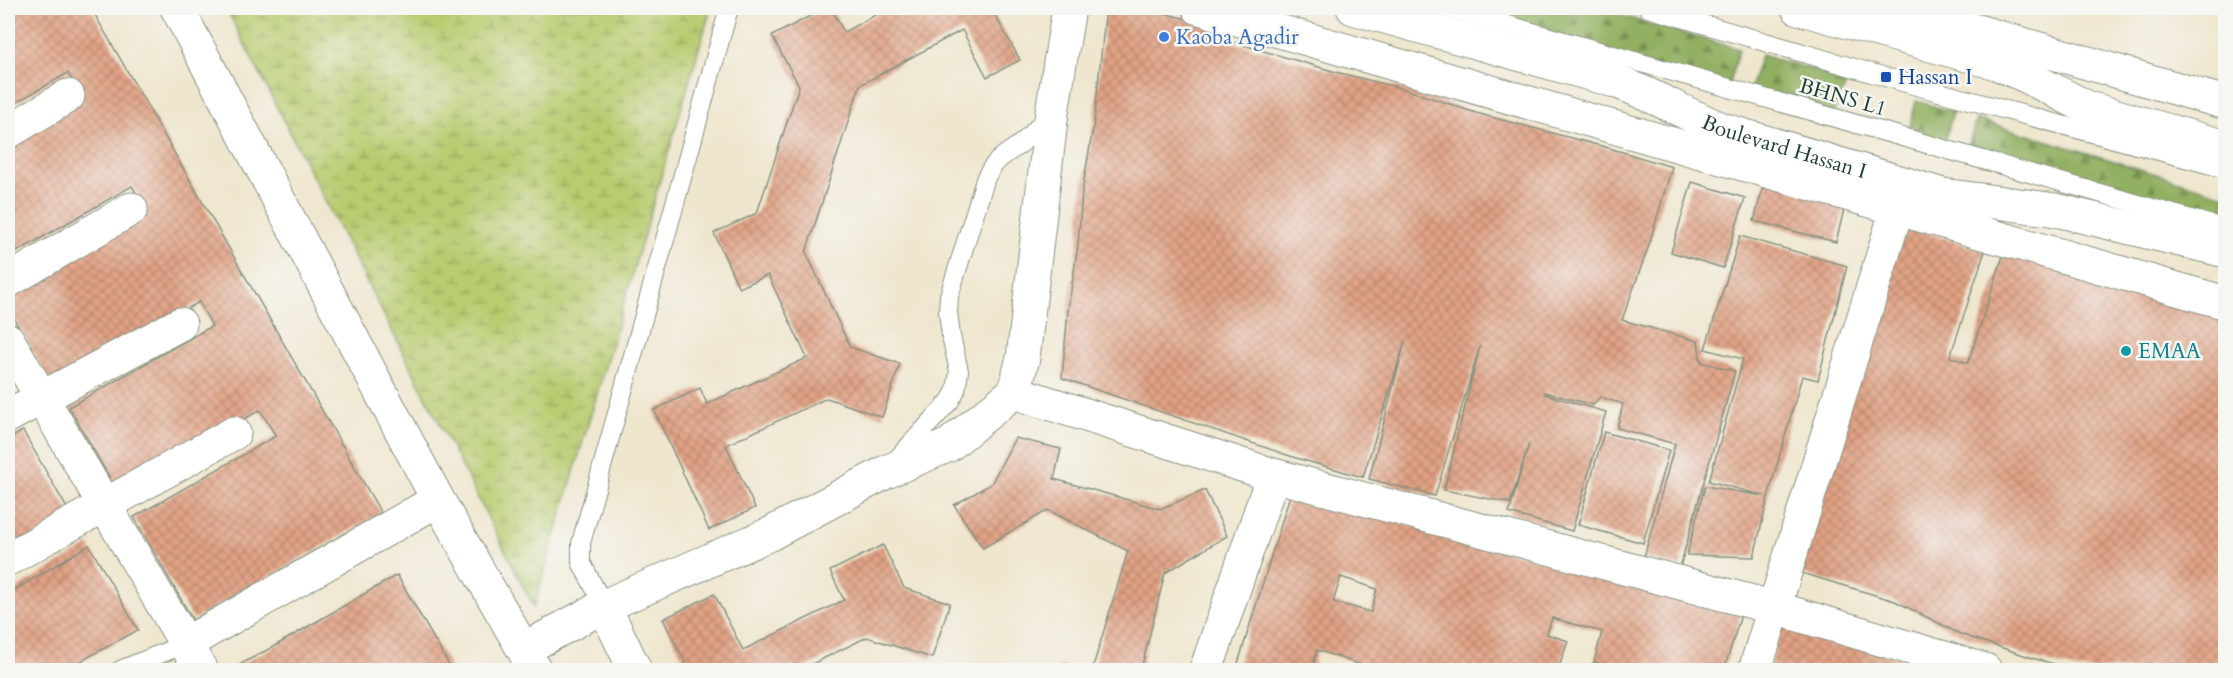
<svg xmlns="http://www.w3.org/2000/svg" width="2233" height="678" viewBox="0 0 2233 678" font-family="Cardo,serif">
<defs>
<pattern id="forest-firs" width="22" height="20" patternUnits="userSpaceOnUse" patternTransform="scale(1.5)"><rect width="22" height="20" fill="#92b062"/><path d="M5 1l3.5 6h-7zM16 11l3.5 6h-7z" fill="#779052"/></pattern>
<pattern id="wetland-marsh" width="20" height="14" patternUnits="userSpaceOnUse" patternTransform="scale(1.5)"><rect width="20" height="14" fill="#b8cc6f"/><path d="M1 5h8M5 5V1M11 12h8M15 12V8" fill="none" stroke="#95a75c"/></pattern>
<pattern id="building-cross-hatch" width="8" height="8" patternUnits="userSpaceOnUse" patternTransform="scale(1.5)"><rect width="8" height="8" fill="#e2a385"/><path d="M0 0l8 8M0 8l8-8" fill="none" stroke="#b7866e"/></pattern>
</defs>
<rect width="100%" height="100%" fill="#f6f6f2"/>
<filter id="ink" filterUnits="userSpaceOnUse"><feTurbulence type="fractalNoise" baseFrequency=".0167" numOctaves="2"/><feDisplacementMap in="SourceGraphic" scale="12" xChannelSelector="R" yChannelSelector="G"/><feConvolveMatrix kernelMatrix="1 2 1 2 8 2 1 2 1" color-interpolation-filters="sRGB"/></filter>
<filter id="wash" filterUnits="userSpaceOnUse"><feTurbulence type="fractalNoise" baseFrequency=".008" numOctaves="4" result="noise"/><feDisplacementMap in="SourceGraphic" scale="24" xChannelSelector="R" yChannelSelector="G"/><feGaussianBlur stdDeviation="1.35" result="paint"/><feColorMatrix in="noise" values="0 0 0 0 0 0 0 0 0 0 0 0 0 0 0 0 0 1.4 0 .05"/><feComposite in="paint" operator="in"/></filter>
<g filter="url(#wash)">
<rect width="100%" height="100%" fill="#efe6ce"/>
<g fill="url(#forest-firs)" stroke="#58764b" stroke-width="1.5">
<polygon points="1443,8 1594,8 1739,49 1728,87"/>
<polygon points="1761,55 1848,80 1832,115 1749,92"/>
<polygon points="1916,101 1953,112 1943,149 1907,139"/>
<polygon points="1976,119 2225,195 2225,229 1966,155"/>
</g>
<polygon fill="url(#wetland-marsh)" stroke="#6c8452" stroke-width="1.5" points="226,8 711,8 534,607"/>
<g id="blocks">
<g fill="url(#building-cross-hatch)" fill-rule="evenodd">
<polygon points="8,8 91,8 381,513 193,620 134,517 276,436 260,410 118,492 69,407 212,326 199,302 52,385 8,308 8,292 147,212 132,186 8,257 8,142 76,88 68,73 8,107"/>
<polygon points="825,8 831,8 844,32 888,8 991,8 1020,60 987,77 962,30 860,85 806,252 850,347 900,364 882,417 827,398 726,445 755,508 709,530 654,410 700,388 707,404 807,358 768,275 739,288 714,233 757,213 799,86 772,36"/>
<polygon points="1106,8 1144,8 1214,26 1212,36 1336,72 1408,90 1476,113 1609,148 1672,167 1648,248 1622,320 1698,341 1701,362 1735,371 1680,567 1644,557 1675,444 1617,428 1623,404 1600,397 1593,405 1544,392 1544,394 1606,412 1572,531 1509,513 1529,444 1510,503 1444,490 1480,346 1435,496 1369,479 1405,341 1363,477 1296,458 1062,378 1068,310 1078,245 1082,192 1094,122"/>
<polygon points="1766,176 1847,197 1836,242 1754,221"/>
<polygon points="1692,182 1745,198 1723,268 1671,252"/>
<polygon points="1903,225 1985,251 1950,357 1968,363 2004,253 2226,317 2226,670 2076,670 2036,659 1960,634 1895,601 1798,572"/>
<polygon points="1740,236 1847,266 1818,380 1802,376 1768,497 1754,557 1687,555 1705,486 1764,496 1709,481 1743,359 1705,349"/>
<polygon points="23,431 73,519 8,555 8,439"/>
<polygon points="1604,432 1669,450 1643,543 1578,525"/>
<polygon points="1015,438 1061,449 1054,479 1160,509 1205,490 1227,536 1165,573 1141,670 1092,670 1128,551 1048,510 983,548 954,505 991,484"/>
<path d="M1291 492 1741 615 1724 670H1612L1613 667 1594 662 1602 632 1552 618 1547 634 1568 641 1558 670H1376L1317 650 1312 670H1236ZM1341 577 1377 589 1371 612 1333 602Z"/>
<polygon points="89,545 138,630 81,661 86,670 8,670 8,594"/>
<polygon points="883,545 904,588 950,603 932,658 867,637 800,670 689,670 663,619 714,594 743,650 844,600 830,571"/>
<polygon points="397,575 452,670 230,670 278,644"/>
<polygon points="1782,621 1938,670 1769,670"/>
<polygon points="1060,666 1076,670 1058,670"/>
</g>
</g>
</g>
<g filter="url(#ink)">
<use href="#blocks" fill-opacity="0" stroke="#879281" stroke-width="1.5"/>
<g fill="none" stroke-linecap="round" stroke-linejoin="round">
<g stroke="#879281" stroke-width="20">
<g id="service">
<polyline points="1448,8 2226,229"/>
<polyline points="1648,8 1913,85 2226,169"/>
<path d="M895 461 950 401 956 390 959 371 951 336 948 312 949 296 986 177C996 159 1003 156 1019 145 1030 137 1040 124 1049 114"/>
<polyline points="604,606 581,562 581,543 729,8"/>
<polyline points="120,670 185,644"/>
</g>
</g>
<g stroke="#879281" stroke-width="35">
<g id="minor">
<polyline points="177,8 438,500 535,670"/>
<polyline points="1199,8 2226,303"/>
<polyline points="1898,8 2226,103"/>
<polyline points="8,132 68,96"/>
<polyline points="8,281 131,209"/>
<polyline points="8,340 201,670"/>
<polyline points="1014,392 1273,475 1775,608 1985,670"/>
<polyline points="8,416 180,324"/>
<polyline points="8,559 234,433"/>
<polyline points="185,644 438,500"/>
<polyline points="524,649 604,606"/>
<polyline points="635,670 604,606 770,534 886,472 949,445 1014,392 1023,358 1052,112 1069,8"/>
<polyline points="1206,670 1273,475"/>
<polyline points="1755,670 1897,209"/>
</g>
</g>
<g stroke="#879281" stroke-width="35">
<g id="secondary">
<path id="s1" d="M1353 8 1615 81C1651 94 1685 114 1722 129L1943 195 2056 210 2226 251"/>
<polyline points="1798,8 1996,63 2028,77 2088,108 2226,147"/>
</g>
</g>
<use href="#service" stroke="#fff" stroke-width="18"/>
<use href="#minor" stroke="#fff" stroke-width="33"/>
<use href="#secondary" stroke="#fff" stroke-width="33"/>
</g>
</g>
<circle fill="#3f7fe0" stroke="#f6f6f2" stroke-width="2" cx="1164" cy="37" r="6"/>
<rect fill="#1a4fb4" stroke="#f6f6f2" stroke-width="2" x="1880" y="71" width="12" height="12" rx="3"/>
<circle fill="#0f9aa8" stroke="#f6f6f2" stroke-width="2" cx="2126" cy="351" r="6"/>
<g text-anchor="middle" stroke-width="5" stroke-linejoin="round" paint-order="stroke">
<g font-size="21" fill="#366cbe" stroke="#f6f6f2" text-anchor="start">
<text x="1176" y="44">Kaoba Agadir</text>
</g>
<g font-size="21" fill="#164399" stroke="#f6f6f2" text-anchor="start">
<text x="1898" y="84">Hassan I</text>
</g>
<g font-size="21" fill="#1f3d34" stroke="#f6f6f2">
<text transform="translate(1843 97) rotate(16)" y="7">BHNS L1</text>
<text dy="7" stroke="none"><textPath href="#s1" startOffset="454">Boulevard Hassan I</textPath></text>
</g>
<g font-size="21" fill="#0d838f" stroke="#f6f6f2" text-anchor="start">
<text x="2138" y="358">EMAA</text>
</g>
</g>
<rect width="2233" height="678" fill="none" stroke="#f6f6f2" stroke-width="30"/>
</svg>
